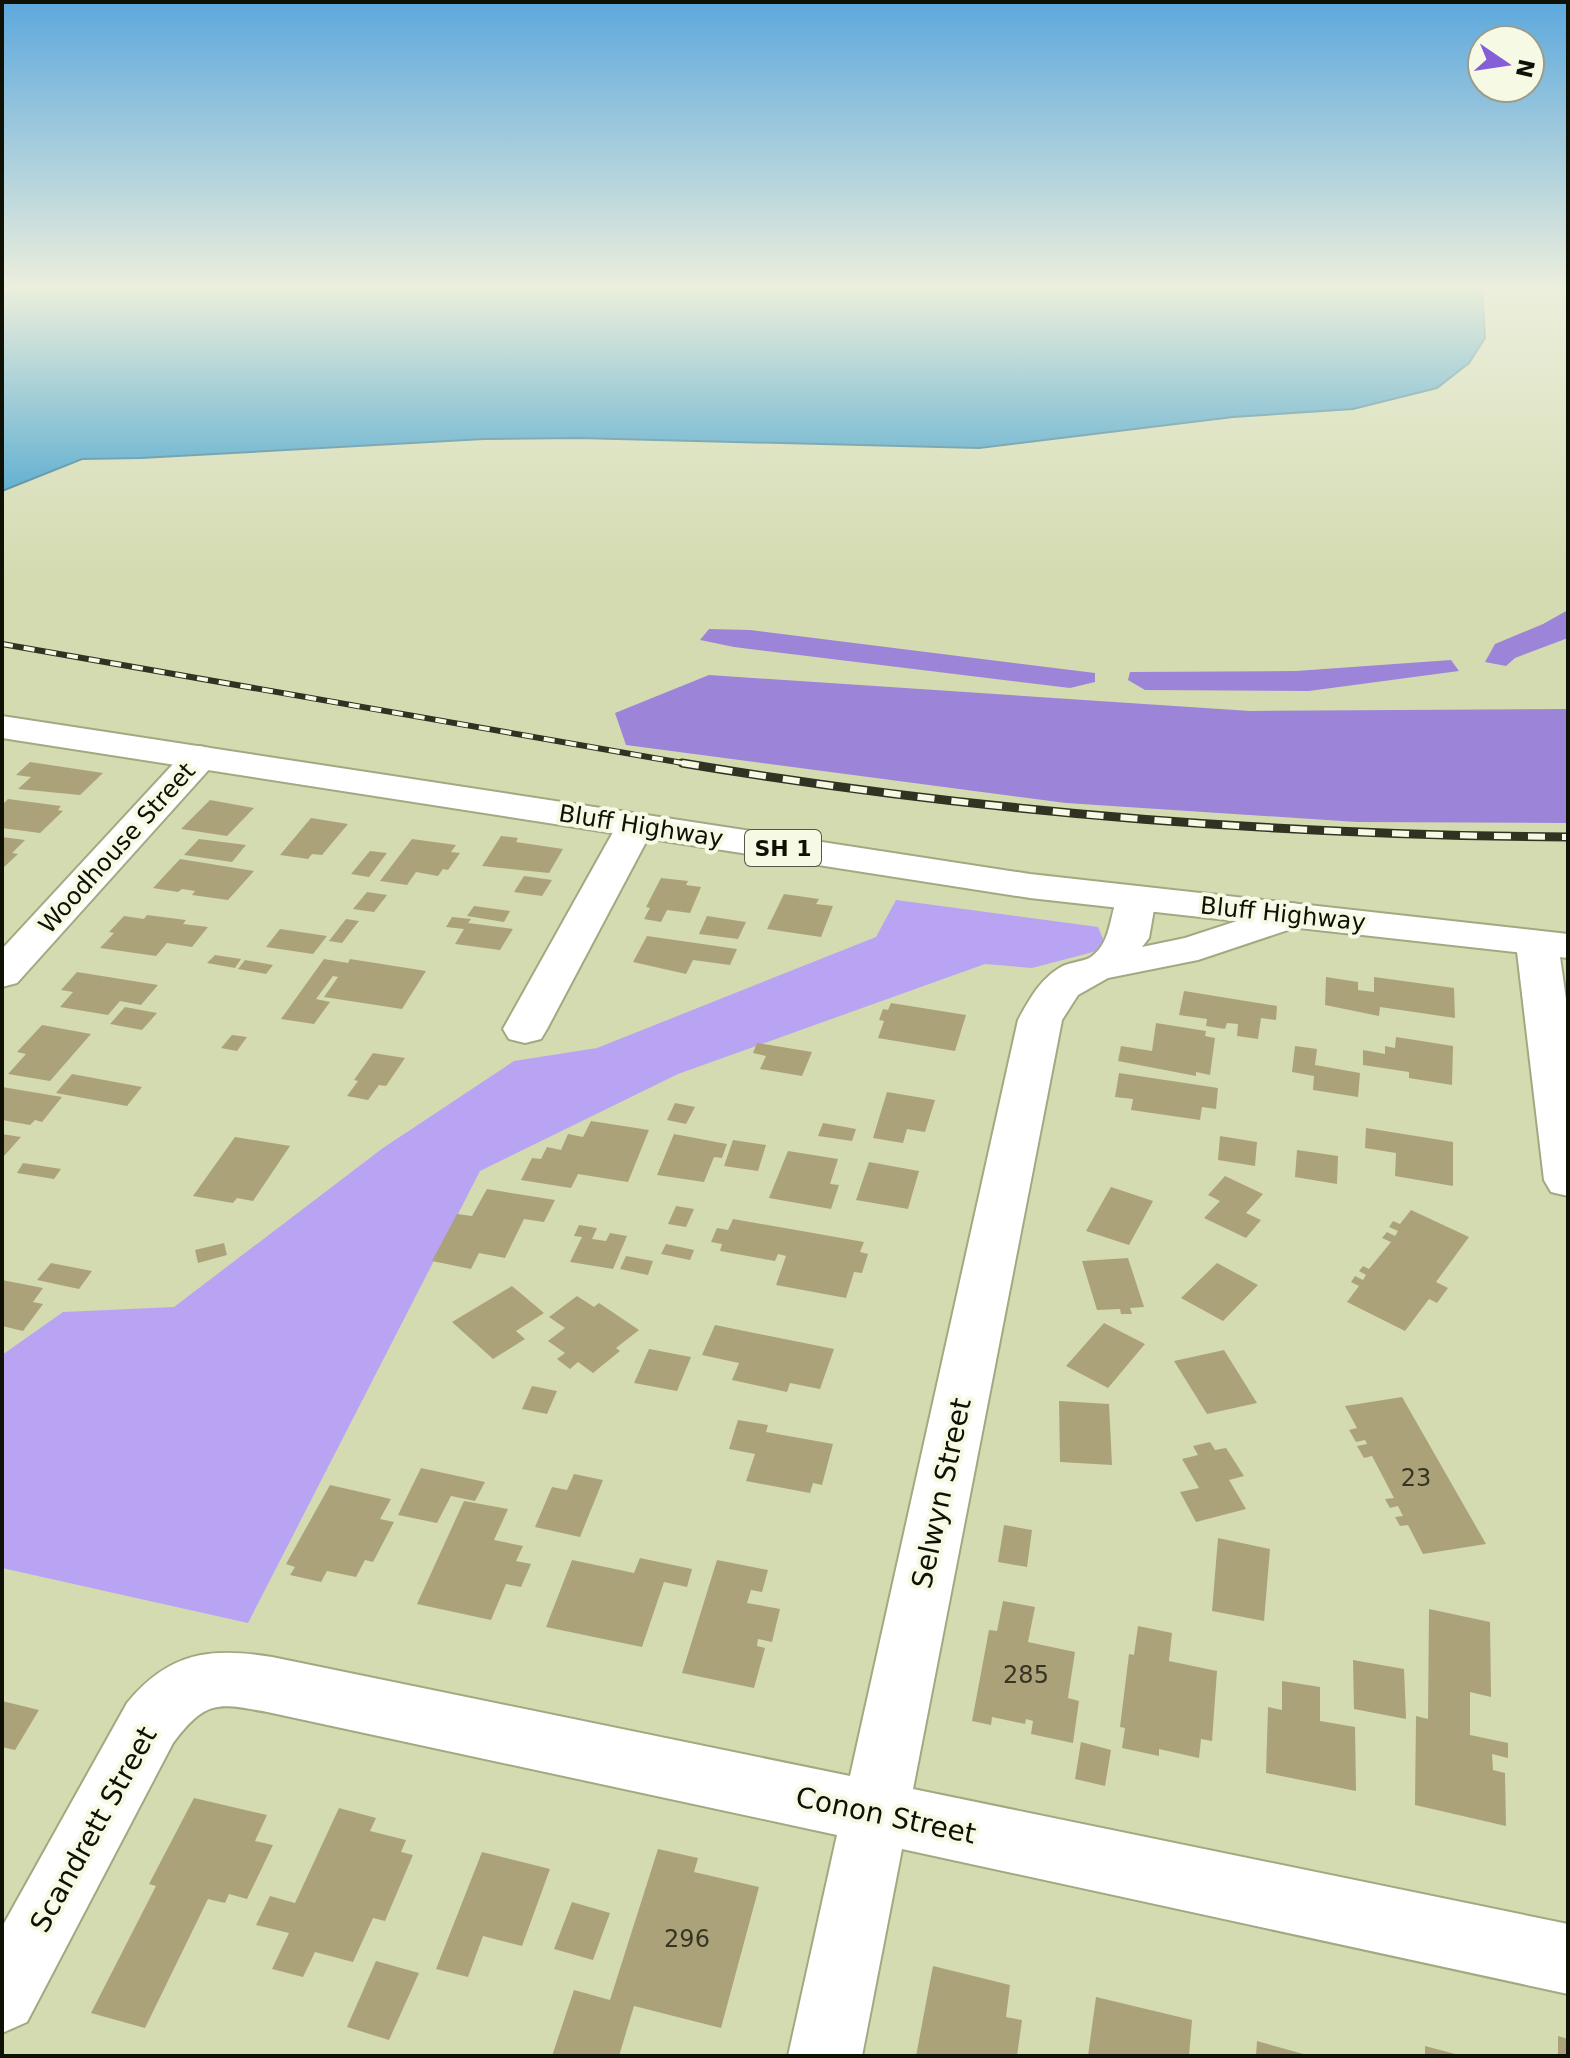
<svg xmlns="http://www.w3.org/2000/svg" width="1570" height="2058" viewBox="0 0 1570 2058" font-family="'DejaVu Sans',sans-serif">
<rect width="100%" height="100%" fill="#d4dbb1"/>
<polygon fill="#b9a4f3" points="896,900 1098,927 1104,941 1097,951 1032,968 985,964 678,1074 480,1171 248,1623 2,1568 2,1355 63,1312 174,1307 383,1148 514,1061 597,1048 876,937"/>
<g fill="#9c85d8">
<polygon points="1568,610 1568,638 1515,658 1506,666 1485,662 1495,644 1543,624"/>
<polygon points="709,629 750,630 1095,673 1095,682 1070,688 734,647 700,640"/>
<polygon points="1451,660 1459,671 1309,691 1145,690 1128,680 1130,672 1296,671"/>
<polygon points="709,675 1250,711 1568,709 1568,823 1357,822 1066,803 626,745 615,713"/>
</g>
<polygon fill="#2b97cd" stroke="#236f91" stroke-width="2" points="2,288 1482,288 1485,338 1469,363 1437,388 1353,409 1233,417 979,448 578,438 484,439 141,458 82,459 2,491"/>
<g fill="#aca27a">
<polygon points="30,762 103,773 80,795 18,789 31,777 16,775"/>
<polygon points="8,799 61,806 58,810 63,811 40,833 2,828 2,805"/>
<polygon points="210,800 254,808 227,836 181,829"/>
<polygon points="311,818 348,824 322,855 312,854 308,859 280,855"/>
<polygon points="501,836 518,838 516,842 563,849 549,873 482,866"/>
<polygon points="2,837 25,840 12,853 18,854 4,867"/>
<polygon points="199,839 246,845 232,862 184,855"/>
<polygon points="412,839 456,845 451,852 460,853 448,870 443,869 438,876 416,872 407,885 380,881"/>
<polygon points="370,851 387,853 369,877 351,874"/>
<polygon points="180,859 254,871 228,900 192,895 195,891 182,889 178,892 153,888"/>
<polygon points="524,876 552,880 542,896 514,892"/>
<polygon points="661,878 688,881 686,885 701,887 690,913 667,910 661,922 644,919 650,908 646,907"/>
<polygon points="367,892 387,895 374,912 353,909"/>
<polygon points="784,894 819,899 816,904 833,906 821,937 767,929"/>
<polygon points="474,906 510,911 504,922 467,916"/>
<polygon points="147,915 186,920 183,924 208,927 192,947 167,943 156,956 100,948 114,933 109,932 124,916 144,919"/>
<polygon points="707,916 746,922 738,939 699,934"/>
<polygon points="452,917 471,919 468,923 513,929 500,950 455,944 464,929 446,927"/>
<polygon points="346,919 359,921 342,943 329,941"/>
<polygon points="280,929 327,936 313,954 266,947"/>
<polygon points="647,936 737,949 730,965 693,960 686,974 633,962"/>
<polygon points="215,955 241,959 235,968 207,963"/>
<polygon points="324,959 348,963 350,959 426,971 402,1009 324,997 338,977 333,976 316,999 330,1002 314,1024 281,1019"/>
<polygon points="245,960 273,965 266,974 238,969"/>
<polygon points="77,972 158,985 141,1005 120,1001 108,1015 60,1007 73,992 61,990"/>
<polygon points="1326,977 1358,982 1358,990 1374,992 1374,977 1454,988 1455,1018 1380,1007 1379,1016 1325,1005"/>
<polygon points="1184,991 1277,1006 1276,1020 1261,1018 1258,1039 1237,1036 1238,1024 1227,1023 1225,1029 1206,1026 1207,1019 1179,1015"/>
<polygon points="891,1003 966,1015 955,1051 878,1038 884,1021 879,1020 883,1009 888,1010"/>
<polygon points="125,1007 157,1013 142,1030 110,1024"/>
<polygon points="1156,1023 1206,1031 1205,1036 1215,1038 1210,1075 1196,1072 1196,1076 1118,1061 1121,1046 1152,1051"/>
<polygon points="42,1025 91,1034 50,1081 8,1074 26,1054 17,1052"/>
<polygon points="232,1035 247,1037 237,1051 221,1048"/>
<polygon points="1396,1037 1453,1046 1452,1085 1409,1078 1409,1072 1363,1065 1363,1050 1385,1054 1385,1046 1395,1048"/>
<polygon points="757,1043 812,1052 802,1076 760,1069 766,1056 753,1053"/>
<polygon points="1295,1046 1317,1049 1315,1065 1360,1073 1358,1097 1313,1090 1314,1076 1292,1072"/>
<polygon points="373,1053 405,1058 386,1086 379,1085 368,1100 347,1096 358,1081 354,1080"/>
<polygon points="1119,1073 1218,1088 1216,1109 1202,1107 1200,1120 1131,1110 1133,1099 1115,1097"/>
<polygon points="72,1074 142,1087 127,1106 56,1093"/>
<polygon points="2,1087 62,1097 42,1122 35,1120 30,1125 2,1120"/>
<polygon points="887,1092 935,1100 925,1132 907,1129 903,1143 873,1138"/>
<polygon points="675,1103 695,1107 686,1124 667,1120"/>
<polygon points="591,1121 649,1130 628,1182 578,1174 571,1188 521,1180 532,1158 541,1159 547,1147 561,1150 568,1134 583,1137"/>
<polygon points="823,1123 856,1129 852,1141 818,1136"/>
<polygon points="1366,1128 1453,1142 1453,1186 1395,1176 1396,1153 1365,1148"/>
<polygon points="2,1134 21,1137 4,1156 2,1156"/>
<polygon points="674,1134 727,1144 722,1158 714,1157 704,1182 657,1175"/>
<polygon points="1220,1136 1257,1142 1255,1166 1218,1160"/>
<polygon points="235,1137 290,1146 253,1201 237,1198 233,1203 193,1196"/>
<polygon points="733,1140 766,1145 758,1171 724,1166"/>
<polygon points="1297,1150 1338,1156 1337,1184 1295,1177"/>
<polygon points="788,1151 838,1159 830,1184 839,1185 831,1209 769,1198"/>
<polygon points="869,1162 919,1171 908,1209 856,1200"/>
<polygon points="23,1163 61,1169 54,1179 17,1173"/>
<polygon points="1225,1176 1263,1194 1246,1213 1261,1220 1246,1238 1204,1218 1220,1201 1208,1195"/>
<polygon points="1111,1187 1153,1201 1129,1245 1086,1231"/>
<polygon points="487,1189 555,1200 544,1222 524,1219 505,1258 479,1253 471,1269 432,1261 457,1214 472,1216"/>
<polygon points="676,1206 694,1209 686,1227 668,1224"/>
<polygon points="1411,1210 1469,1237 1436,1282 1448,1288 1437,1303 1429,1299 1405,1331 1347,1302 1359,1286 1351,1282 1355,1276 1363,1280 1366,1275 1359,1271 1363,1266 1369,1269 1391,1242 1382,1238 1387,1232 1395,1236 1398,1231 1389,1227 1393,1221 1400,1224"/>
<polygon points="733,1219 864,1242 860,1252 868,1254 862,1273 854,1272 846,1298 776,1285 786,1256 778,1254 775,1261 720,1251 722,1244 711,1242 717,1228 728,1230"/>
<polygon points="579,1225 597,1228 592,1239 606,1241 610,1233 627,1236 613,1269 570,1262 582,1237 574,1236"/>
<polygon points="224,1243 227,1255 198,1263 195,1250"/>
<polygon points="666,1244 694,1250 690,1260 661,1254"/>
<polygon points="626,1256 653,1261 648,1275 620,1269"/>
<polygon points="1128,1258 1144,1307 1130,1308 1132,1314 1121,1314 1120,1309 1097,1310 1082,1261"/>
<polygon points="51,1263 92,1271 79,1289 37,1280"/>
<polygon points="1217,1263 1258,1285 1223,1321 1181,1298"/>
<polygon points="2,1280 43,1288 33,1302 43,1304 23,1331 2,1326"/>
<polygon points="512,1286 544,1313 516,1331 525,1339 493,1359 452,1322"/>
<polygon points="577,1296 594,1307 599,1303 639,1330 616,1348 620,1351 593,1373 578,1362 570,1369 557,1359 565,1353 548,1341 565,1328 549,1317"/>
<polygon points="1104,1323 1145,1344 1108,1388 1066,1366"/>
<polygon points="715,1325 834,1349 820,1389 790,1383 787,1392 732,1380 739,1363 702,1355"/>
<polygon points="649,1349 691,1357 677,1391 634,1383"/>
<polygon points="1224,1350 1257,1403 1207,1414 1174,1361"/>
<polygon points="532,1386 557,1391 547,1414 522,1409"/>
<polygon points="1402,1397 1486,1544 1423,1554 1408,1525 1400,1526 1395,1517 1403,1516 1398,1506 1390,1508 1385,1499 1394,1498 1372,1456 1364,1458 1357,1446 1367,1444 1365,1440 1356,1442 1349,1430 1357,1428 1345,1406"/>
<polygon points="1059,1401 1109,1404 1112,1465 1060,1462"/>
<polygon points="738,1420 768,1425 766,1432 833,1444 822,1485 813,1483 810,1493 746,1481 755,1454 729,1449"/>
<polygon points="1210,1442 1215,1450 1226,1448 1244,1476 1229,1480 1246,1509 1196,1522 1180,1492 1199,1488 1182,1459 1198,1455 1193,1446"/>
<polygon points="421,1468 485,1482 475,1501 451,1496 437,1523 398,1515"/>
<polygon points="574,1474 603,1480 580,1537 535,1527 552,1487 567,1490"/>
<polygon points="330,1485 391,1499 380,1519 394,1522 373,1562 365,1560 356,1577 327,1571 321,1582 290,1575 295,1567 286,1564"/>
<polygon points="464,1501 508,1509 494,1540 523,1546 516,1561 531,1564 521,1587 506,1584 491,1620 417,1604"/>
<polygon points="1004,1525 1032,1530 1027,1567 998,1562"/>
<polygon points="1218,1538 1270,1549 1264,1621 1212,1611"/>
<polygon points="640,1558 692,1569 687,1587 664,1582 642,1647 546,1627 572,1560 634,1573"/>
<polygon points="717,1560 768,1570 762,1592 751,1590 747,1603 780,1609 772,1642 758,1639 757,1646 765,1648 754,1688 682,1673"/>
<polygon points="1003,1601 1035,1607 1028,1642 1075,1652 1068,1698 1079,1701 1073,1743 1031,1734 1033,1721 1026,1719 1025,1724 992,1717 991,1725 972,1721 989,1630 997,1631"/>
<polygon points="1429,1609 1490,1622 1491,1697 1470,1692 1470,1735 1508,1743 1508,1758 1492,1754 1493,1770 1505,1773 1506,1826 1415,1805 1416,1716 1428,1719"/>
<polygon points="1138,1626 1172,1633 1169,1661 1217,1671 1212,1741 1201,1739 1199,1758 1159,1749 1159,1756 1122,1748 1125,1728 1120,1727 1129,1654 1134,1655"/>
<polygon points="1353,1660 1404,1669 1406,1719 1354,1709"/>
<polygon points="1282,1681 1320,1687 1320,1721 1355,1727 1356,1791 1266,1773 1268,1707 1282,1710"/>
<polygon points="2,1701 39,1710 15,1750 2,1747"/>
<polygon points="1081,1742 1111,1750 1105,1786 1075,1779"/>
<polygon points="194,1798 267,1815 255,1841 273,1845 247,1899 229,1894 225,1903 208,1899 145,2028 91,2013 156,1886 149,1884"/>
<polygon points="339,1808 376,1818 370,1831 406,1840 401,1852 413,1855 385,1921 373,1918 353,1962 315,1952 303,1977 272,1969 289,1933 256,1925 270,1896 295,1903"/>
<polygon points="658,1849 698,1858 694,1872 759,1887 721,2028 634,2006 619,2056 552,2056 574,1990 610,2000"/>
<polygon points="482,1852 550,1869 522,1946 483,1936 468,1977 436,1969"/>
<polygon points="572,1902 610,1913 593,1960 554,1949"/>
<polygon points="376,1961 419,1973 389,2040 347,2027"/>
<polygon points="933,1966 1010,1985 1006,2017 1022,2020 1017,2056 916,2056"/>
<polygon points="1096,1997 1192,2020 1189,2056 1088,2056"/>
<polygon points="1558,2036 1568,2039 1568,2056 1558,2056"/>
<polygon points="1257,2041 1307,2055 1307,2056 1256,2056"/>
<polygon points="1425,2046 1459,2055 1459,2056 1425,2056"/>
</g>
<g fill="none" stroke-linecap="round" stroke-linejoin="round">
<g stroke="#a2a880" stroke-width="4">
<g id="minor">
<polygon points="200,746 213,749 218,757 213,765 17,983 2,987 2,949 187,749"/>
<polygon points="636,814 649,817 655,825 547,1029 541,1039 525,1043 509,1039 503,1029 617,825 623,817"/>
<path d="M1136 886 1150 889 1156 898 1149 938 1142 947 1185 938 1292 903 1306 906 1312 915 1306 924 1198 960 1108 978 1078 995 1062 1020 913 1789 1568 1924V1994L902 1849 862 2056H788L837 1835 272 1713C219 1703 207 1698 173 1743L27 2022 2 2033V1927L127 1703C169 1652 210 1647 272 1657L850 1776 1018 1020C1029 1000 1040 979 1061 967 1070 962 1083 962 1091 957 1114 941 1108 910 1122 889Z"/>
<polygon points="1537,931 1552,934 1558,943 1568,1013 1568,1196 1551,1192 1544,1180 1516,943 1522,934"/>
</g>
</g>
<g stroke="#a2a880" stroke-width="4">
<polygon id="highway" points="2,716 1030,874 1568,934 1568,958 1030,898 2,738"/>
</g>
<use href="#minor" fill="#fff" fill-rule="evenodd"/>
<use href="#highway" fill="#fff" fill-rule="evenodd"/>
<g stroke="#303321" stroke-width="6">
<polyline id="rail-far1" points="2,644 694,765"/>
</g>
<g stroke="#303321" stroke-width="9">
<path id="rail" d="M682 763C976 812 1271 835 1568 837"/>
</g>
<use href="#rail-far1" stroke="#f6fae4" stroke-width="4" stroke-dasharray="11" stroke-linecap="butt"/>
<use href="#rail" stroke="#f6fae4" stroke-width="6" stroke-dasharray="17" stroke-linecap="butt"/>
</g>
<linearGradient id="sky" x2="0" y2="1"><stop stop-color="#5ca8dd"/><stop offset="0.5" stop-color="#ecefdc"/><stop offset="1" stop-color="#ecefdc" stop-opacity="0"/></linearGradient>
<rect width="1570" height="576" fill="url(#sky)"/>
<g text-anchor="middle" stroke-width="8" stroke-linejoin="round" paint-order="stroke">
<rect fill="#f6fae4" stroke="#545747" stroke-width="2" x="745" y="830" width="76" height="36" rx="6"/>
<g font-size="22" font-weight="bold" fill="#0f1104">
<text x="783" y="856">SH 1</text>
</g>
<g font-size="24" fill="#0f1104" stroke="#f6fae4">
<text transform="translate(641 826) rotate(9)" y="8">Bluff Highway</text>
<text transform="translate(117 848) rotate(-48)" y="8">Woodhouse Street</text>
<text transform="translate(1283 914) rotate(6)" y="8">Bluff Highway</text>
</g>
<g font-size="24" fill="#363522">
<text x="1416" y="1486">23</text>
<text x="1026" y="1683">285</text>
<text x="687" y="1947">296</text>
</g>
<g font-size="28" fill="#0f1104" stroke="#f6fae4">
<text transform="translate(941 1493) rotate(-78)" y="10">Selwyn Street</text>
<text transform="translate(886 1815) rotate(12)" y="10">Conon Street</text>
<text transform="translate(93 1829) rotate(-61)" y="10">Scandrett Street</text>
</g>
</g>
<rect width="1570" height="2058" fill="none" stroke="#0f1104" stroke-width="8"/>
<g transform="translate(1506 64) rotate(103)"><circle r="38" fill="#f6fae4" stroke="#9a9d8a" stroke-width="2"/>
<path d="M0-6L14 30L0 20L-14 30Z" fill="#865ed8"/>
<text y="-12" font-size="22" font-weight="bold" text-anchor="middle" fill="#0f1104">N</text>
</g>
</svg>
